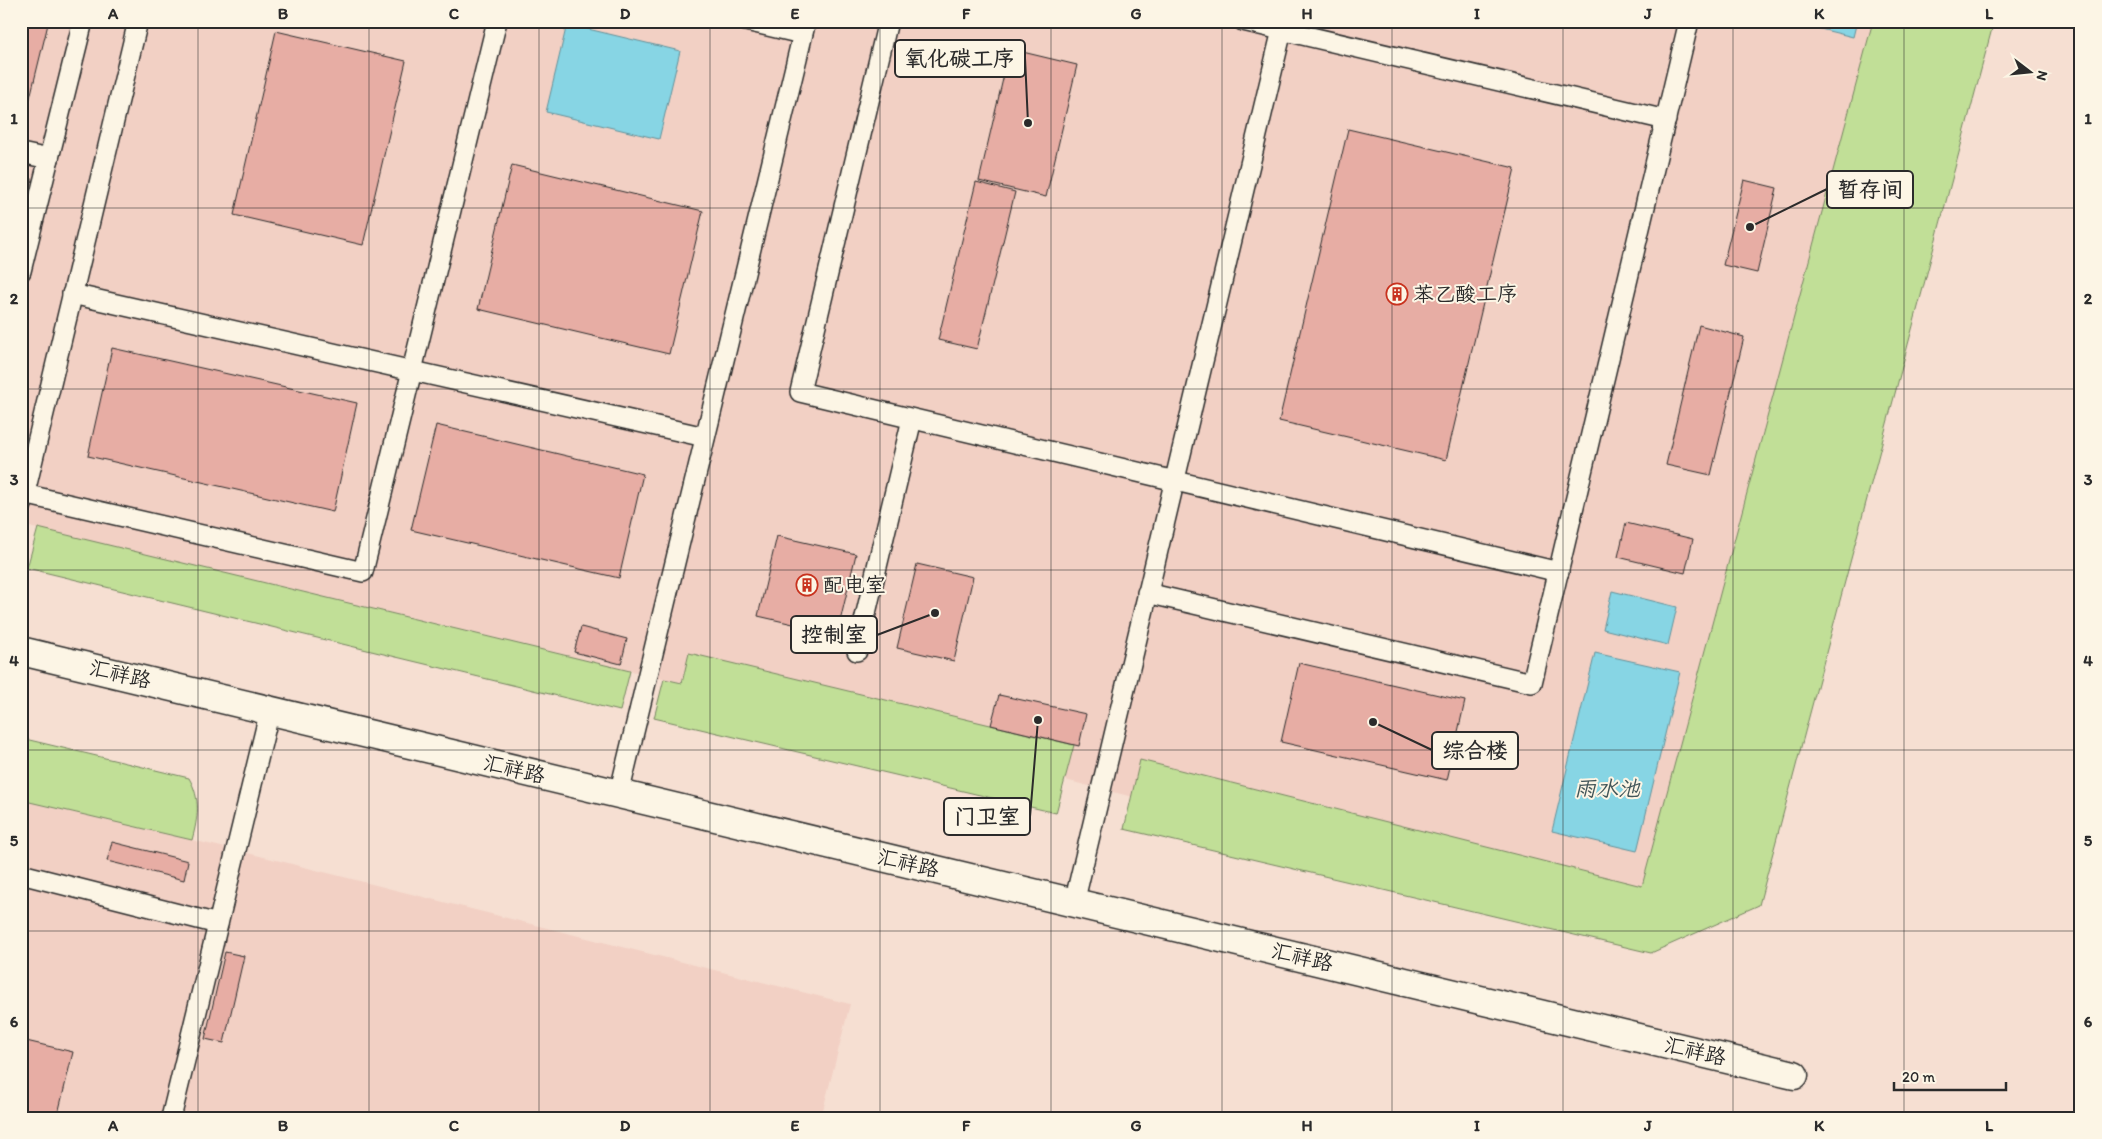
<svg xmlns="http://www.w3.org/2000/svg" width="2102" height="1139" viewBox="0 0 2102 1139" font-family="Itim,'LXGW WenKai TC',sans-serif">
<rect width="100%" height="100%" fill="#f6dfd2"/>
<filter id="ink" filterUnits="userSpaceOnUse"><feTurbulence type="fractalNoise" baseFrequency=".02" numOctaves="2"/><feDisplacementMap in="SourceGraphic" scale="10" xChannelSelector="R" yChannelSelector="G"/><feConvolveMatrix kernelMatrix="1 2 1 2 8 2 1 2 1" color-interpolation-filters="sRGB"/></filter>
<g filter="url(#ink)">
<g fill="#f2d0c4">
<polygon points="21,21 1918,21 1674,934 682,683 21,525"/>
<polygon points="21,800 268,858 850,1004 821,1118 21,1118"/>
</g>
<g fill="#c1df97" stroke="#768561">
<polygon points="1873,21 1994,21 1759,905 1651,953 1124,829 1140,760 1642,886"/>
<polygon points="38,528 630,671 620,711 27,568"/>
<polygon points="689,653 1074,745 1056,813 654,718 664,679 682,683"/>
<path d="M21 738 189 778C201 799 198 818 192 840L21 800Z"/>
</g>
<g fill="#87d5e4" stroke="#62919a">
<polygon points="1801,21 1857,21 1853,37 1800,24"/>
<polygon points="567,24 680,51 659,139 546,112"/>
<polygon points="1612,591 1677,607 1668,645 1603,629"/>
<polygon points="1595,653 1680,672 1637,851 1552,831"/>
</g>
<g fill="#e7ada4" stroke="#2b2b2b">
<polygon points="21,21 48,24 27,110 21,108"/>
<polygon points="276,31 406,61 363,245 234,215"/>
<polygon points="1010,49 1077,65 1046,197 979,181"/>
<polygon points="1348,129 1515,168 1446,460 1279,421"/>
<polygon points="512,165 703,211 669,354 478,309"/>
<polygon points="1744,180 1777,188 1757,273 1723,265"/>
<polygon points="976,182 1015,192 977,349 938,340"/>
<polygon points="1699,325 1744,337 1711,475 1666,465"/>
<polygon points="112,348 357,403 333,512 88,456"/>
<polygon points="436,425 643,474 619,578 411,530"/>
<polygon points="1626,523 1693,539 1685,573 1618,557"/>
<polygon points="777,536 856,554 837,634 758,616"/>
<polygon points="917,564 973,577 954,661 897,648"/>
<polygon points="581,627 627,639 621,664 574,652"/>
<polygon points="1299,663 1465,701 1447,780 1281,742"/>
<polygon points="999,695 1086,714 1079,746 991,725"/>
<polygon points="112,842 188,861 184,880 107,861"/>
<polygon points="225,952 244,956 224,1043 205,1039"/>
<polygon points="22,1040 73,1052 57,1118 21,1118"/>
</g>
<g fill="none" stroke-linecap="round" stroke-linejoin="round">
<g stroke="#2b2b2b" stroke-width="22">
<g id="service">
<polyline points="746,21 802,34"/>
<polyline points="888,21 800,392 1559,572"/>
<polyline points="1243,21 1666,120"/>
<polyline points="21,153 49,159"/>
<polyline points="21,271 83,21"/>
<polyline points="72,294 705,437"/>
<polyline points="24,494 363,572 497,21"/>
<polyline points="22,505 138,21"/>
<polyline points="1147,593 1532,683 1689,21"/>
<polyline points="857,651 912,419"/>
<polyline points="619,794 806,21"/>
<polyline points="21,874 218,924"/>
<polyline points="1074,903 1282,30"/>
<polyline points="171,1118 270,710"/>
</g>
</g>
<g stroke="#2b2b2b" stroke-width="31">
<polyline id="secondary" points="21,651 1794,1075"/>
</g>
<use href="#service" stroke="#fcf5e5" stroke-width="19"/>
<use href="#secondary" stroke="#fcf5e5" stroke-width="28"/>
</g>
</g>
<path fill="none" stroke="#2b2b2b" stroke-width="1" stroke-opacity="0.55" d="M198 21V1118M369 21V1118M539 21V1118M710 21V1118M880 21V1118M1051 21V1118M1222 21V1118M1392 21V1118M1563 21V1118M1733 21V1118M1904 21V1118M21 208H2081M21 389H2081M21 570H2081M21 750H2081M21 931H2081"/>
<defs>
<g id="building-ring" transform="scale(1.125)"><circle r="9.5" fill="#fcf5e5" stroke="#c8321e" stroke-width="1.5"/><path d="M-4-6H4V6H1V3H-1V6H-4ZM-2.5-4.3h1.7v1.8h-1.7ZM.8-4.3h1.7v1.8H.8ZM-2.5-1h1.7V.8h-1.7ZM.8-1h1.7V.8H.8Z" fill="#c8321e"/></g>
</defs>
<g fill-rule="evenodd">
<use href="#building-ring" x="1397" y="294"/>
<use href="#building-ring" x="807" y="585"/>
</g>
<g text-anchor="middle" stroke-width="4" stroke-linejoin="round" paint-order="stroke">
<g font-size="21" fill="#2b2b2b" stroke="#fcf5e5" text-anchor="start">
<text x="1413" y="301">苯乙酸工序</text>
<text x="823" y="592">配电室</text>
</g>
<g font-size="21" fill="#2b2b2b" stroke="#fcf5e5">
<text transform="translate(120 674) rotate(13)" y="7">汇祥路</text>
<text transform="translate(514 769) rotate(13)" y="7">汇祥路</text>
<text transform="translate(908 863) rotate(13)" y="7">汇祥路</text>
<text transform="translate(1302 957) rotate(13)" y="7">汇祥路</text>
<text transform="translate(1695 1051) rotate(13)" y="7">汇祥路</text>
</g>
<g font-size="22" font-style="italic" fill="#425659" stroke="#fcf5e5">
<text x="1607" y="796">雨水池</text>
</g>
</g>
<path fill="none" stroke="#2b2b2b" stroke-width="2" d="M1028 123L1025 58M1750 227L1827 189M935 613L877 635M1373 722L1432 750M1038 720L1030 817"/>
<g fill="#2b2b2b" stroke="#fcf5e5" stroke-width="2">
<circle cx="1028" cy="123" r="5"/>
<circle cx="1750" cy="227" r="5"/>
<circle cx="935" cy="613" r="5"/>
<circle cx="1373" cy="722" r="5"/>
<circle cx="1038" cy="720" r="5"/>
</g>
<g fill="#fcf5e5" stroke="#2b2b2b" stroke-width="2">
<rect x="895" y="40" width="130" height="37" rx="5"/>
<rect x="1827" y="171" width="86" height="37" rx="5"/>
<rect x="791" y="616" width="86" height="37" rx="5"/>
<rect x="1432" y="732" width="86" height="37" rx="5"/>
<rect x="944" y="798" width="86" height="37" rx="5"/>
</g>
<g font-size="22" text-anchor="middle" font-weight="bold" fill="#2b2b2b">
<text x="960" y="66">氧化碳工序</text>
<text x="1870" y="197">暂存间</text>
<text x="834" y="642">控制室</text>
<text x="1475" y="758">综合楼</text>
<text x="987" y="824">门卫室</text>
</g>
<rect width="2102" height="1139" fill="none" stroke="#fcf5e5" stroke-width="55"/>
<g transform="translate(2030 72) rotate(106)" stroke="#fcf5e5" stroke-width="4" paint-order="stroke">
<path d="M0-4L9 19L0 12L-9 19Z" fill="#2b2b2b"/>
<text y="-8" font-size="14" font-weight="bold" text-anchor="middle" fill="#2b2b2b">N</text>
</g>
<path d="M1894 1082v8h112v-8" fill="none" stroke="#2b2b2b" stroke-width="2.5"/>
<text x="1902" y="1082" font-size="15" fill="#2b2b2b" stroke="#fcf5e5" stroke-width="4" paint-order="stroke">20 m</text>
<rect x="28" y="28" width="2046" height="1084" fill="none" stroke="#2b2b2b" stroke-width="2"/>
<g font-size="16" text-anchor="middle" font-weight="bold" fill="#2b2b2b">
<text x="113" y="19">A</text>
<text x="283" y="19">B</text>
<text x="454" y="19">C</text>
<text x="625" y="19">D</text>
<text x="795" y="19">E</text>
<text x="966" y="19">F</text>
<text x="1136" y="19">G</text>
<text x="1307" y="19">H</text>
<text x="1477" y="19">I</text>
<text x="1648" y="19">J</text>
<text x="1819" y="19">K</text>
<text x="1989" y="19">L</text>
<text x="14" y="124">1</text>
<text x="2088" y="124">1</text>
<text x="14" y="304">2</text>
<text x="2088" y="304">2</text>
<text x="14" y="485">3</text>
<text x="2088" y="485">3</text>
<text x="14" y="666">4</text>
<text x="2088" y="666">4</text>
<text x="14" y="846">5</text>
<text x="2088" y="846">5</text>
<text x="14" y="1027">6</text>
<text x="2088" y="1027">6</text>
<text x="113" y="1131">A</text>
<text x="283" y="1131">B</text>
<text x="454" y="1131">C</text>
<text x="625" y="1131">D</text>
<text x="795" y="1131">E</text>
<text x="966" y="1131">F</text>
<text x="1136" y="1131">G</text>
<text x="1307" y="1131">H</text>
<text x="1477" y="1131">I</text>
<text x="1648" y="1131">J</text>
<text x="1819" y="1131">K</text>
<text x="1989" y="1131">L</text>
</g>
</svg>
